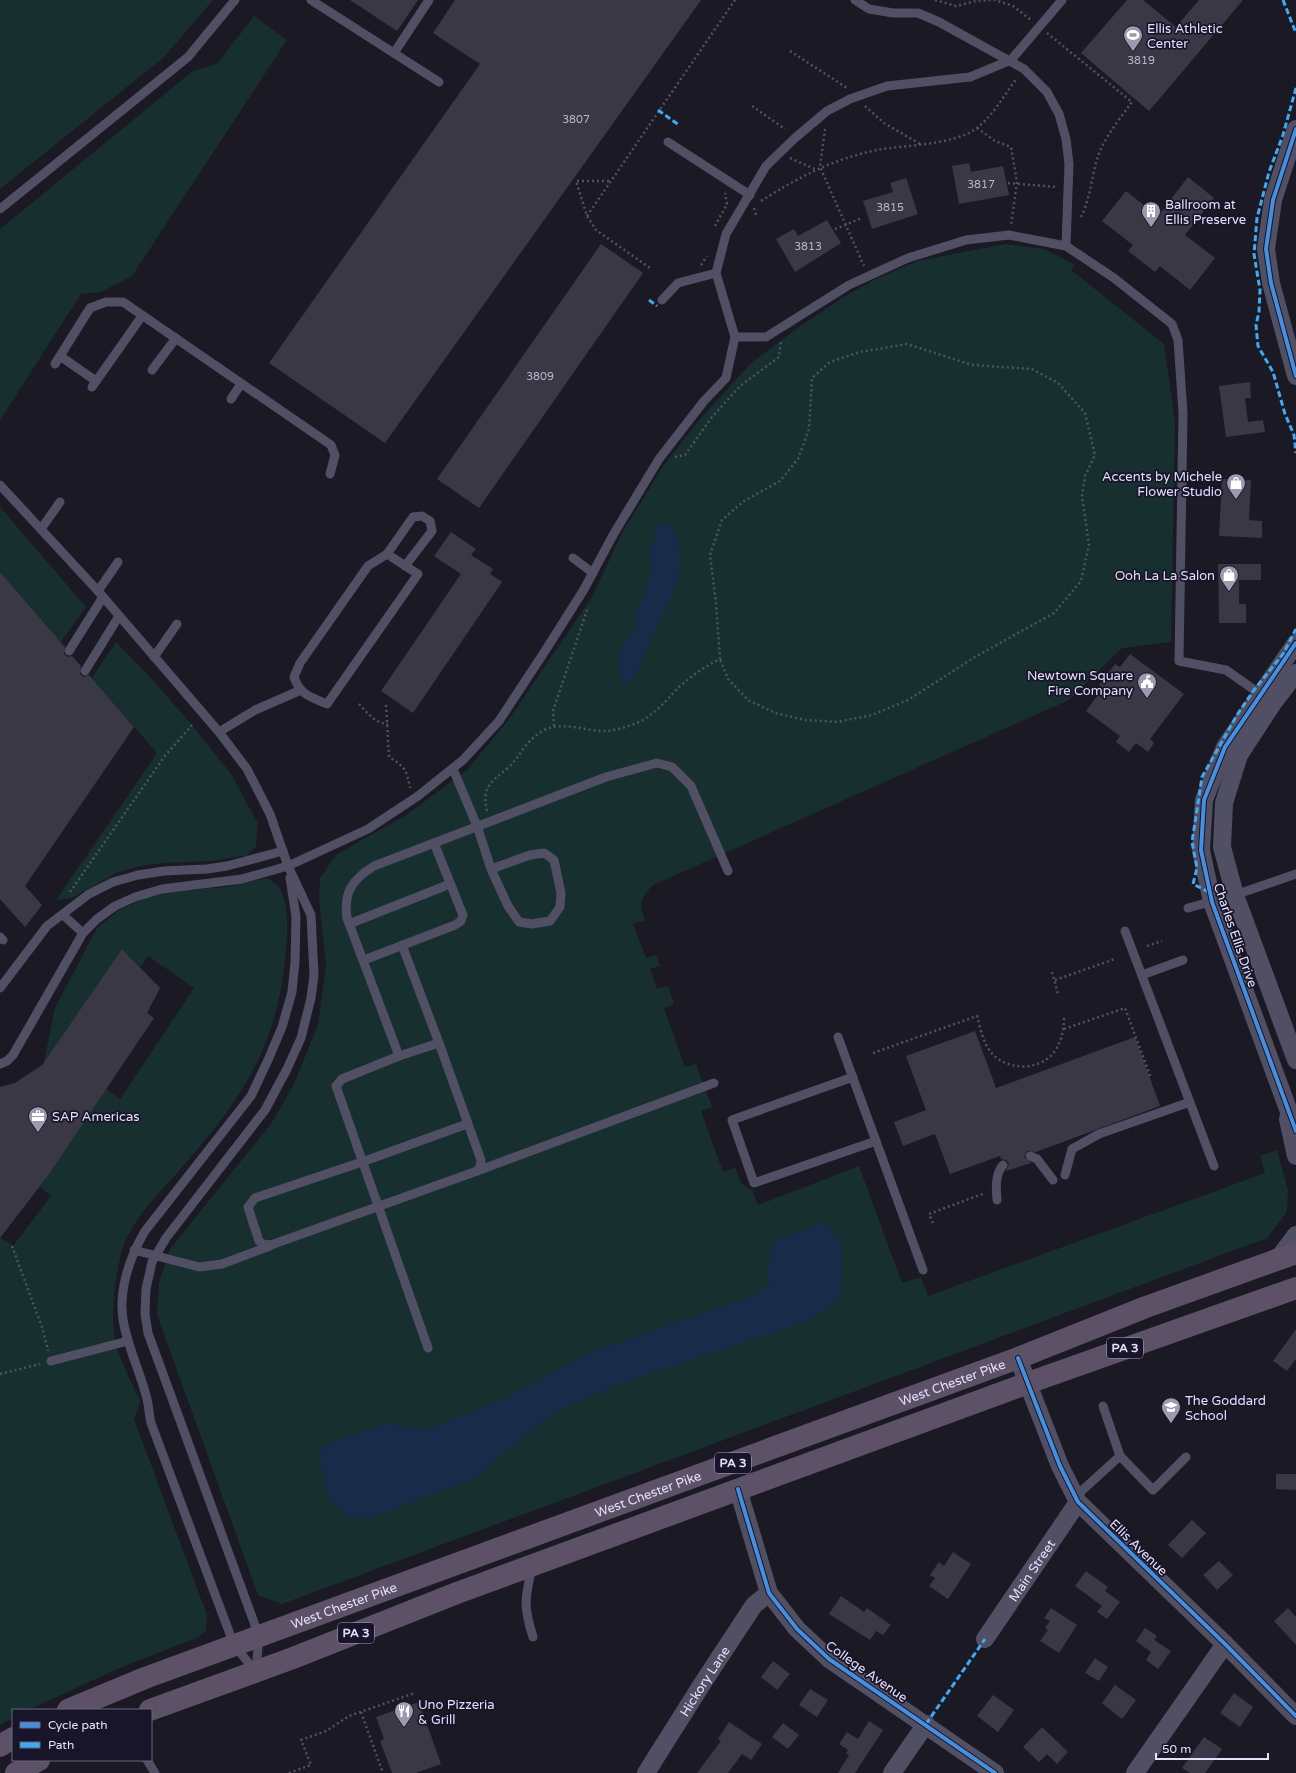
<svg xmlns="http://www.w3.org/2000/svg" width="1296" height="1773" viewBox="0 0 1296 1773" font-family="'Varela Round',sans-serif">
<rect width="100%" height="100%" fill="#1b1924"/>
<g fill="#182f2f">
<polygon points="0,0 213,0 164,57 0,189"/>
<polygon points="254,16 287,40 132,276 101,292 81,294 0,420 0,229 193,71 217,64"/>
<path d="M1006 244 1045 249 1075 265 1071 270 1164 344 1175 423 1171 642 1122 648 1069 700 653 885C641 898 638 902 645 920L633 924 646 958 656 955 660 966 650 969 657 989 668 986 674 1004 664 1008 685 1067 696 1064 712 1107 701 1111 723 1172 735 1167 741 1183 752 1190 758 1205 859 1166 902 1283 921 1277 928 1296 1265 1173 1260 1156 1277 1150 1288 1190 1287 1212 1267 1238 282 1604 258 1595 157 1315 159 1282 170 1249 271 1124 293 1086 318 1025 326 966 319 899 320 878 336 855 406 815 467 770 509 719 592 597 622 533 664 465 700 419 751 363 799 327 845 296 876 279 917 261Z"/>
<polygon points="0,507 86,607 61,642 0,572"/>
<polygon points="116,642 151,678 192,725 231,774 258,824 256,846 248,855 211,861 163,863 140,866 116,873 72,898 56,900 157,753 92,678"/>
<path d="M267 878C271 881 277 884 279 887 289 901 288 933 286 949 279 1043 244 1096 184 1165 163 1190 134 1216 123 1247 116 1269 111 1311 114 1334 117 1357 131 1380 140 1401L134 1419 207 1615 206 1631 197 1638 124 1666 28 1710H13V1718L0 1725V1237L13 1246 51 1196 40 1187 106 1089 120 1099 194 988 148 956 140 967 122 949 44 1062 55 1008 97 928 119 910 143 899 169 892 226 887Z"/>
</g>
<g fill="#182c4a">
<path d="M662 522 672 526 679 546 680 568 676 585 633 680 624 686 617 660 618 653 638 624 635 616C646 589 655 576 649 546L656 541 655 532Z"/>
<polygon points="824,1223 839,1239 843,1265 839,1297 812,1320 619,1384 557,1410 507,1450 477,1477 371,1518 349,1519 329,1498 319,1455 325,1445 378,1426 390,1424 417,1429 434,1427 510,1396 587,1354 747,1298 770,1285 768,1265 774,1241"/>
</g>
<g fill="#3a3845">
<polygon points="350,0 418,0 397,31"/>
<polygon points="455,0 701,0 385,443 269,363 480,64 433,33"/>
<polygon points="1127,0 1143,0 1176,27 1199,0 1243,0 1149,111 1081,53"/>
<polygon points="969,163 971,172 1003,166 1009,195 959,204 952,166"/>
<polygon points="1188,177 1214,198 1185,235 1215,258 1190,290 1160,266 1155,272 1128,251 1133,245 1102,221 1126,191 1158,216"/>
<polygon points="906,178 918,214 872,229 863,201 893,192 890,183"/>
<polygon points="827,220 841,243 795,272 776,239 794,229 798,236"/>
<polygon points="601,244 643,273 479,508 437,479"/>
<polygon points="1250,382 1251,398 1245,398 1248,422 1263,420 1265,432 1226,437 1219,386"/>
<polygon points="1222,479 1251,480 1249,520 1262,521 1262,538 1219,536"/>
<polygon points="451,532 476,549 471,555 493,569 490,574 502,582 413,713 381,691 461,574 434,556"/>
<polygon points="1218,564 1261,564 1261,580 1239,580 1239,604 1246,604 1246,623 1219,623"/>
<polygon points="0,572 65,647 64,654 68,657 72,656 81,666 80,674 84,677 89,675 134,727 25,886 42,905 25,927 0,899"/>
<polygon points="1130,654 1184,694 1150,739 1154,743 1148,752 1136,743 1129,752 1116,742 1120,736 1086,711 1103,688 1099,685 1115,664 1120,667"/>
<polygon points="122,949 160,988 147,1013 154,1018 47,1177 0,1238 0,1087 15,1083 42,1065"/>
<polygon points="975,1031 996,1088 1135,1037 1160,1106 1036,1152 1027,1151 1024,1157 1031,1163 1006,1171 1009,1163 1006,1160 1001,1159 1000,1156 950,1174 935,1134 903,1146 894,1122 926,1110 906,1056"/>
<polygon points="1296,1329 1296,1359 1287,1371 1273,1361"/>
<polygon points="1276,1474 1296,1474 1296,1490 1276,1489"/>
<polygon points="1192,1520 1206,1533 1182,1558 1168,1545"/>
<polygon points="953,1552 971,1564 948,1599 929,1586 935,1578 930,1575 939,1562 944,1566"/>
<polygon points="1219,1561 1233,1575 1217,1590 1203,1575"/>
<polygon points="1086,1571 1108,1587 1105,1591 1120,1602 1107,1619 1097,1612 1102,1606 1075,1586"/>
<polygon points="841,1596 864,1612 867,1608 891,1625 883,1635 876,1631 870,1640 829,1614"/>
<polygon points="1051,1608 1077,1625 1059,1653 1040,1641 1048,1630 1045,1628 1050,1621 1044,1618"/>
<polygon points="1288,1608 1296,1617 1296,1645 1274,1621"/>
<polygon points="1145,1628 1157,1636 1154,1640 1171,1651 1158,1669 1146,1660 1151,1652 1136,1641"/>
<polygon points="1095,1658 1108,1667 1099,1681 1085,1673"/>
<polygon points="773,1661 790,1674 777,1690 761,1677"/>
<polygon points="1115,1685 1136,1700 1122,1719 1102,1703"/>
<polygon points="810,1689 828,1700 817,1717 799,1705"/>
<polygon points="1234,1693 1253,1707 1240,1727 1220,1713"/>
<polygon points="993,1695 1014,1710 998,1732 977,1716"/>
<polygon points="419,1702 441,1764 416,1773 392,1773 380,1741 384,1739 376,1717"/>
<polygon points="869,1721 883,1730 855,1773 838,1773 849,1755 846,1753 848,1750 839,1744 847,1732 858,1739"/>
<polygon points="729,1722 762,1744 751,1760 742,1754 728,1773 697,1773 721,1741 718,1739"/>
<polygon points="783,1723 799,1735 788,1749 772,1737"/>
<polygon points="1042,1727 1068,1752 1057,1764 1047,1754 1039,1762 1023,1747"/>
<polygon points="1204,1737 1222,1749 1205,1773 1190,1773 1182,1768"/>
</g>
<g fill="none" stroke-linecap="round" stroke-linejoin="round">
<g stroke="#4b5560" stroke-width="2.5" stroke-dasharray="2 3" stroke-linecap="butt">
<polyline points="935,0 956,6 976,1 995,0 1013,6 1031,20"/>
<path d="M1047 33 1132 102C1121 117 1108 133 1100 151 1091 174 1092 196 1080 219"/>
<polyline points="790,51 847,88"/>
<polyline points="752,106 785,129"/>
<polyline points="865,106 884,123 920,144"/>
<polyline points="977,128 995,141 1011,147 1017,182 1011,225"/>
<polyline points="825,129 820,167 864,266"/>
<polyline points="790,158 815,169"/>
<polyline points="609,181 576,181 587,216 596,230 650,268"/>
<polyline points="1008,183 1057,187"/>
<path d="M761 201C799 177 833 159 877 150 905 145 951 145 974 130 992 118 1004 95 1017 78"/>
<polyline points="754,208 756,215"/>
<polyline points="587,216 735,0"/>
<polyline points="715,226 727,204 725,193"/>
<polyline points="835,229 862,218"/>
<polyline points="701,265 707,256"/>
<polyline points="675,457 685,455 712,417 740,386 779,357 781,341"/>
<path d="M359 704C368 713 374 723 388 724"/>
<path d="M386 705 389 757C405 767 407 770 410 788"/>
<polyline points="554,726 553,711 588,607"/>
<path d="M487 811C481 787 492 781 509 767 521 755 524 743 541 732 561 719 586 732 607 731 618 730 629 726 639 722 656 714 667 699 680 686 692 676 705 666 720 659L716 603 710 555 722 520 744 501 780 481 798 459 809 429 812 378 830 362 860 352 907 344 972 365 1032 369 1058 383 1085 413 1095 455 1085 476 1082 496 1089 545 1081 581 1054 613 975 657 908 700 872 715 837 722 805 720 775 713 748 700 728 679 720 659"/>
<polyline points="70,892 164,757 192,725"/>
<polyline points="1147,946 1162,941"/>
<polyline points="1052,972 1058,994"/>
<polyline points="1055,980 1115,959"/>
<polyline points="1064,1029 1125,1008 1151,1078"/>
<path d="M873 1053 977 1016C980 1027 983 1042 990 1051 1005 1071 1040 1072 1055 1051 1062 1040 1064 1029 1064 1016"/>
<polyline points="933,1223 929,1214 985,1193"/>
<polyline points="12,1246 42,1327 48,1351"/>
<polyline points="0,1374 40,1364"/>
<polyline points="361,1712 383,1773"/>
<polyline points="289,1773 311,1765 301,1740 326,1731 349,1716 415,1693"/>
</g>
<g stroke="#514f63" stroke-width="9">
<polyline points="311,0 439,82"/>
<polyline points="855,0 869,9 893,13 918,13 939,22 1024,69 1047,92 1059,114 1066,139 1069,164 1066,246"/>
<polyline points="394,53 429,0"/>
<polyline points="668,142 750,195"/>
<polyline points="0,209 188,57 235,0"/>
<polyline points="662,300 678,283 716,273"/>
<polyline points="735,337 766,337 849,285 908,258 966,240 1009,235 1066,246 1114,278 1172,324 1178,340 1183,413 1179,661 1226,670 1263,696"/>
<polyline points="60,356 96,381"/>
<polyline points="55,364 90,308 106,302 123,302 331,445 335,455 330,474"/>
<polyline points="152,370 176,338"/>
<polyline points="92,387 142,316"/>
<polyline points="231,399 241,384"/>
<polyline points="0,485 98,591 219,732 247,769 270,814 288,866 311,915 314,975 311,998 301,1038 287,1069 265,1110 166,1238 152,1262 146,1289 145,1314 148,1333 259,1636 256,1671"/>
<polyline points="41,529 60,502"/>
<path d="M387 554 418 574 327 704C311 697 300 695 294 677L300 663 368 566Z"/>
<polyline points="387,554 413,517 422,516 430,521 432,531 405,566"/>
<polyline points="573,558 593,573"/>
<polyline points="98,591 118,562"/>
<polyline points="69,651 103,597"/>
<polyline points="154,657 177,624"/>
<polyline points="85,671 119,616"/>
<polyline points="219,732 255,710 301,690"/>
<polyline points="453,769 477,826 491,869 508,906 519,922 532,924 550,921 560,907 561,893 554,860 544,853 530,855 491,869"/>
<polyline points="1188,908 1235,895 1296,874"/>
<polyline points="63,915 83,933"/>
<polyline points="349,924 450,884"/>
<polyline points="1125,931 1214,1166"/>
<polyline points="0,937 3,940"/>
<polyline points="402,945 439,1043"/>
<polyline points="364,960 455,925 461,921 463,915 434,843"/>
<polyline points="1142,975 1183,960"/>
<polyline points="0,988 47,926 89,894 113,882 138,875 164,871 207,869 227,866 283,851"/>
<polyline points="838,1037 923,1270"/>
<polyline points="399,1056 439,1043 481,1160 480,1167 477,1171 271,1245 263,1244 259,1241 248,1207 255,1198 362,1162 467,1124"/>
<polyline points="0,1064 7,1061 13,1055 83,933 97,919 115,906 135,897 162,889 242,879 288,866 368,829 418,796 463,760 499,721 545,651 583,591 613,535 659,459 704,401 726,378 735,337 716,273 726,234 766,166 795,138 827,111 850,99 887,86 970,77 1011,60 1062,0"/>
<polyline points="853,1077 732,1120 754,1183 876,1141"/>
<polyline points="1030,1156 1037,1159 1053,1180"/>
<polyline points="477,1171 714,1083"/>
<polyline points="1065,1175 1072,1149 1099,1134 1190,1102"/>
<path d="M997 1200C996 1188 995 1174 1003 1165"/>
<polyline points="134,1250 199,1267 222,1264 270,1246"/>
<path d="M428 1348 336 1086 342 1079 399 1056 347 918C343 892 353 879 374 866L606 777 657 763 672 767 691 786 728 871"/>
<polyline points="51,1361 128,1341"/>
<polyline points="1120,1456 1153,1490 1186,1457"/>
<polyline points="1076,1496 1120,1456 1103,1406"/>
<path d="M532 1567C525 1598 523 1606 533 1637"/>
<path d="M256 1672 234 1645 151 1423C149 1415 149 1407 147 1399 141 1374 129 1350 124 1325 117 1294 129 1258 145 1231L251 1096 268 1060 282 1027 292 992 295 962 296 917 290 878"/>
<polyline points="147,1760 155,1773"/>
</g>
<g stroke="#514f63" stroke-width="18">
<polyline points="1296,129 1273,200 1266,249 1271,283 1296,376"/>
<polyline points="1296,643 1225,747 1204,800 1201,850 1212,902 1296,1131"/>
<polyline points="1296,673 1273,703 1239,755 1224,803 1222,847 1235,895 1296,1060"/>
<polyline points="1288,1119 1296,1156"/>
<polyline points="1274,1259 1281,1255 1296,1235"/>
<polyline points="1018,1358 1060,1466 1078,1502 1225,1644 1296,1716"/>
<polyline points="738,1489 769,1593 797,1629 829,1659 995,1773"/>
<path id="s1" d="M985 1639 1078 1502"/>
<path id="s2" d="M646 1773 704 1681 754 1605 769 1593"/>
<polyline points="892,1773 926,1724"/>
<polyline points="1135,1773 1225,1644"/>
</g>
<g stroke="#5c5166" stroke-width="22">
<path id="s3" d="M68 1710 145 1678 1018 1358 1146 1307 1296 1253"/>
<polyline points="150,1710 293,1658 457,1593 1028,1383 1296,1288"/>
<polyline points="0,1746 13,1738"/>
<polyline points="16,1773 39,1760"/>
</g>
<g stroke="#3fa9f5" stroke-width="3" stroke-dasharray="6 3" stroke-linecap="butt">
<polyline points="1283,0 1296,33"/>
<polyline points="1296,88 1283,135 1269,172 1257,218 1254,254 1260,290 1259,312 1256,325 1258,346 1273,372 1285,414 1294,435 1296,453"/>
<polyline points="658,110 679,125"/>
<polyline points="649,300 657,306"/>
<polyline points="1209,892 1193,884 1197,868 1192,842 1202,777 1237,715 1254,690 1283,654 1296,629"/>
<polyline points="926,1724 985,1639"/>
</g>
<g stroke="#181429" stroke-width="6">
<g id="cycleway">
<polyline points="1296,129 1273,200 1266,249 1271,283 1296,376"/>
<polyline points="1296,643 1225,747 1204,800 1201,850 1212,902 1296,1131"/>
<polyline points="1018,1358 1060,1466 1078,1502 1225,1644 1296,1716"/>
<polyline points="738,1489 769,1593 797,1629 829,1659 995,1773"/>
</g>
</g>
<use href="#cycleway" stroke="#468fdf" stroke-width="4"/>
</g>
<defs>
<g id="stadium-pin" transform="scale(1)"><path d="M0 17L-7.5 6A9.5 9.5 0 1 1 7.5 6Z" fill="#9d9ab0" stroke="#181429"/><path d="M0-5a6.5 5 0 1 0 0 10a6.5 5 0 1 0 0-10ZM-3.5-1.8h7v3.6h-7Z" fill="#fff"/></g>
<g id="building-pin" transform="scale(1)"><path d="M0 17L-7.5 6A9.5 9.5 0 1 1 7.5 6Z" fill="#9d9ab0" stroke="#181429"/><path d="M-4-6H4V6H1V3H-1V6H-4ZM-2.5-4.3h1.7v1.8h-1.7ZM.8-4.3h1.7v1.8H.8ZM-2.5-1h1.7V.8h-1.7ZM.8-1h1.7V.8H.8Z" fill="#fff"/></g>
<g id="shop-pin" transform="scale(1)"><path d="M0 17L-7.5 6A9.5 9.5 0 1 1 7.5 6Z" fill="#9d9ab0" stroke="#181429"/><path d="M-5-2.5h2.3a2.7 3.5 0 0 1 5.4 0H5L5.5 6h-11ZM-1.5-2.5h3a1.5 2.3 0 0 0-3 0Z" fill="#fff"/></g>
<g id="civic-pin" transform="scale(1)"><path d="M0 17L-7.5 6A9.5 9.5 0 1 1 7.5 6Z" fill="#9d9ab0" stroke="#181429"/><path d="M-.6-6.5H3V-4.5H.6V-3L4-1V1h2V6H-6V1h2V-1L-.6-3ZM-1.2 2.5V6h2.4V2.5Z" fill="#fff"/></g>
<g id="office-pin" transform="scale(1)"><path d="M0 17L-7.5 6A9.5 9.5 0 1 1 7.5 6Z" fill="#9d9ab0" stroke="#181429"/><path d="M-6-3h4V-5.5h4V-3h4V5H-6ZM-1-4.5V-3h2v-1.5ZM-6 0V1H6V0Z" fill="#fff"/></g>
<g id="school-pin" transform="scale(1)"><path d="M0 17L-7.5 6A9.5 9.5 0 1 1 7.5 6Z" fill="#9d9ab0" stroke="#181429"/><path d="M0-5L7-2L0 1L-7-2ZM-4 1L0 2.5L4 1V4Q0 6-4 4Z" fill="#fff"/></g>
<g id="restaurant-pin" transform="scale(1)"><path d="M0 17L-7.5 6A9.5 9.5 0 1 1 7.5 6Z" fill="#9d9ab0" stroke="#181429"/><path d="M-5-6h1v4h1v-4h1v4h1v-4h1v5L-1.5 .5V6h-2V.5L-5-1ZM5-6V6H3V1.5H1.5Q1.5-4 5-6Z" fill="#fff"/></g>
</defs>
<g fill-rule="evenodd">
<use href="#stadium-pin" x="1133" y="35"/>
<use href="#building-pin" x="1151" y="211"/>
<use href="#shop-pin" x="1236" y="483"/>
<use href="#shop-pin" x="1229" y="575"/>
<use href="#civic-pin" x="1147" y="682"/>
<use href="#office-pin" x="38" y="1116"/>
<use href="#school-pin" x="1171" y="1407"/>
<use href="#restaurant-pin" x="404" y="1711"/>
</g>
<g text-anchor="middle" stroke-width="3.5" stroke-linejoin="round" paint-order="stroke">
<g font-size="11" fill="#b9b6ce">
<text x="1141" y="64">3819</text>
<text x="576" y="123">3807</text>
<text x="981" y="188">3817</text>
<text x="890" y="211">3815</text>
<text x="808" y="250">3813</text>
<text x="540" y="380">3809</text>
</g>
<g fill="#181429" stroke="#a6a3bc" stroke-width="1">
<rect x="1107" y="1338" width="36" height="20" rx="3"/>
<rect x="715" y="1453" width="36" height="20" rx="3"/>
<rect x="338" y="1623" width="36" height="20" rx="3"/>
</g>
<g font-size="12" font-weight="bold" fill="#e3e0fb">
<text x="1125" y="1352">PA 3</text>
<text x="733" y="1467">PA 3</text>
<text x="356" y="1637">PA 3</text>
</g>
<g font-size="13" fill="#e3e0fb" stroke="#181429" text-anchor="start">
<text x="1147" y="33">Ellis Athletic<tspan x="1147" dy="15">Center</tspan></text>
<text x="1165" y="209">Ballroom at<tspan x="1165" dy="15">Ellis Preserve</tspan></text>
<text x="1222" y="481" text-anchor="end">Accents by Michele<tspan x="1222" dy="15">Flower Studio</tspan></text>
<text x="1215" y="580" text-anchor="end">Ooh La La Salon</text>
<text x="1133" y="680" text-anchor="end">Newtown Square<tspan x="1133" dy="15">Fire Company</tspan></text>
<text x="52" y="1121">SAP Americas</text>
<text x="1185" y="1405">The Goddard<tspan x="1185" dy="15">School</tspan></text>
<text x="418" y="1709">Uno Pizzeria<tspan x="418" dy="15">&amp; Grill</tspan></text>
</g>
<g font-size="13" fill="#e3e0fb" stroke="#181429">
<text transform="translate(1236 935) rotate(71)" y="5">Charles Ellis Drive</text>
<text dy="5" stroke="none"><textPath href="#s3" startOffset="943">West Chester Pike</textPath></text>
<text dy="5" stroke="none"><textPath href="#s3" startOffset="619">West Chester Pike</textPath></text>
<text transform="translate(1139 1547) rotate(44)" y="5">Ellis Avenue</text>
<text dy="5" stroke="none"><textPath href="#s1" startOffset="83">Main Street</textPath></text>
<text dy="5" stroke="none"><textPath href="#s3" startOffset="295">West Chester Pike</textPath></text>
<text transform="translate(867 1671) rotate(35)" y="5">College Avenue</text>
<text dy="5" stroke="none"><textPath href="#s2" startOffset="109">Hickory Lane</textPath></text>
</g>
</g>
<rect x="12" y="1709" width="140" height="52" fill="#181429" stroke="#69667d"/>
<rect x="20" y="1722" width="20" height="6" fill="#468fdf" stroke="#69667d"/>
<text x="48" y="1729" font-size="12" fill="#e3e0fb">Cycle path</text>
<rect x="20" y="1742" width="20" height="6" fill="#3fa9f5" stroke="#69667d"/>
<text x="48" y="1749" font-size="12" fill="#e3e0fb">Path</text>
<path d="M1156 1753v6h112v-6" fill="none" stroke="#e3e0fb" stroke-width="2"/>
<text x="1162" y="1753" font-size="12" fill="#e3e0fb" stroke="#181429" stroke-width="3" paint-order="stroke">50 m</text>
</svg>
